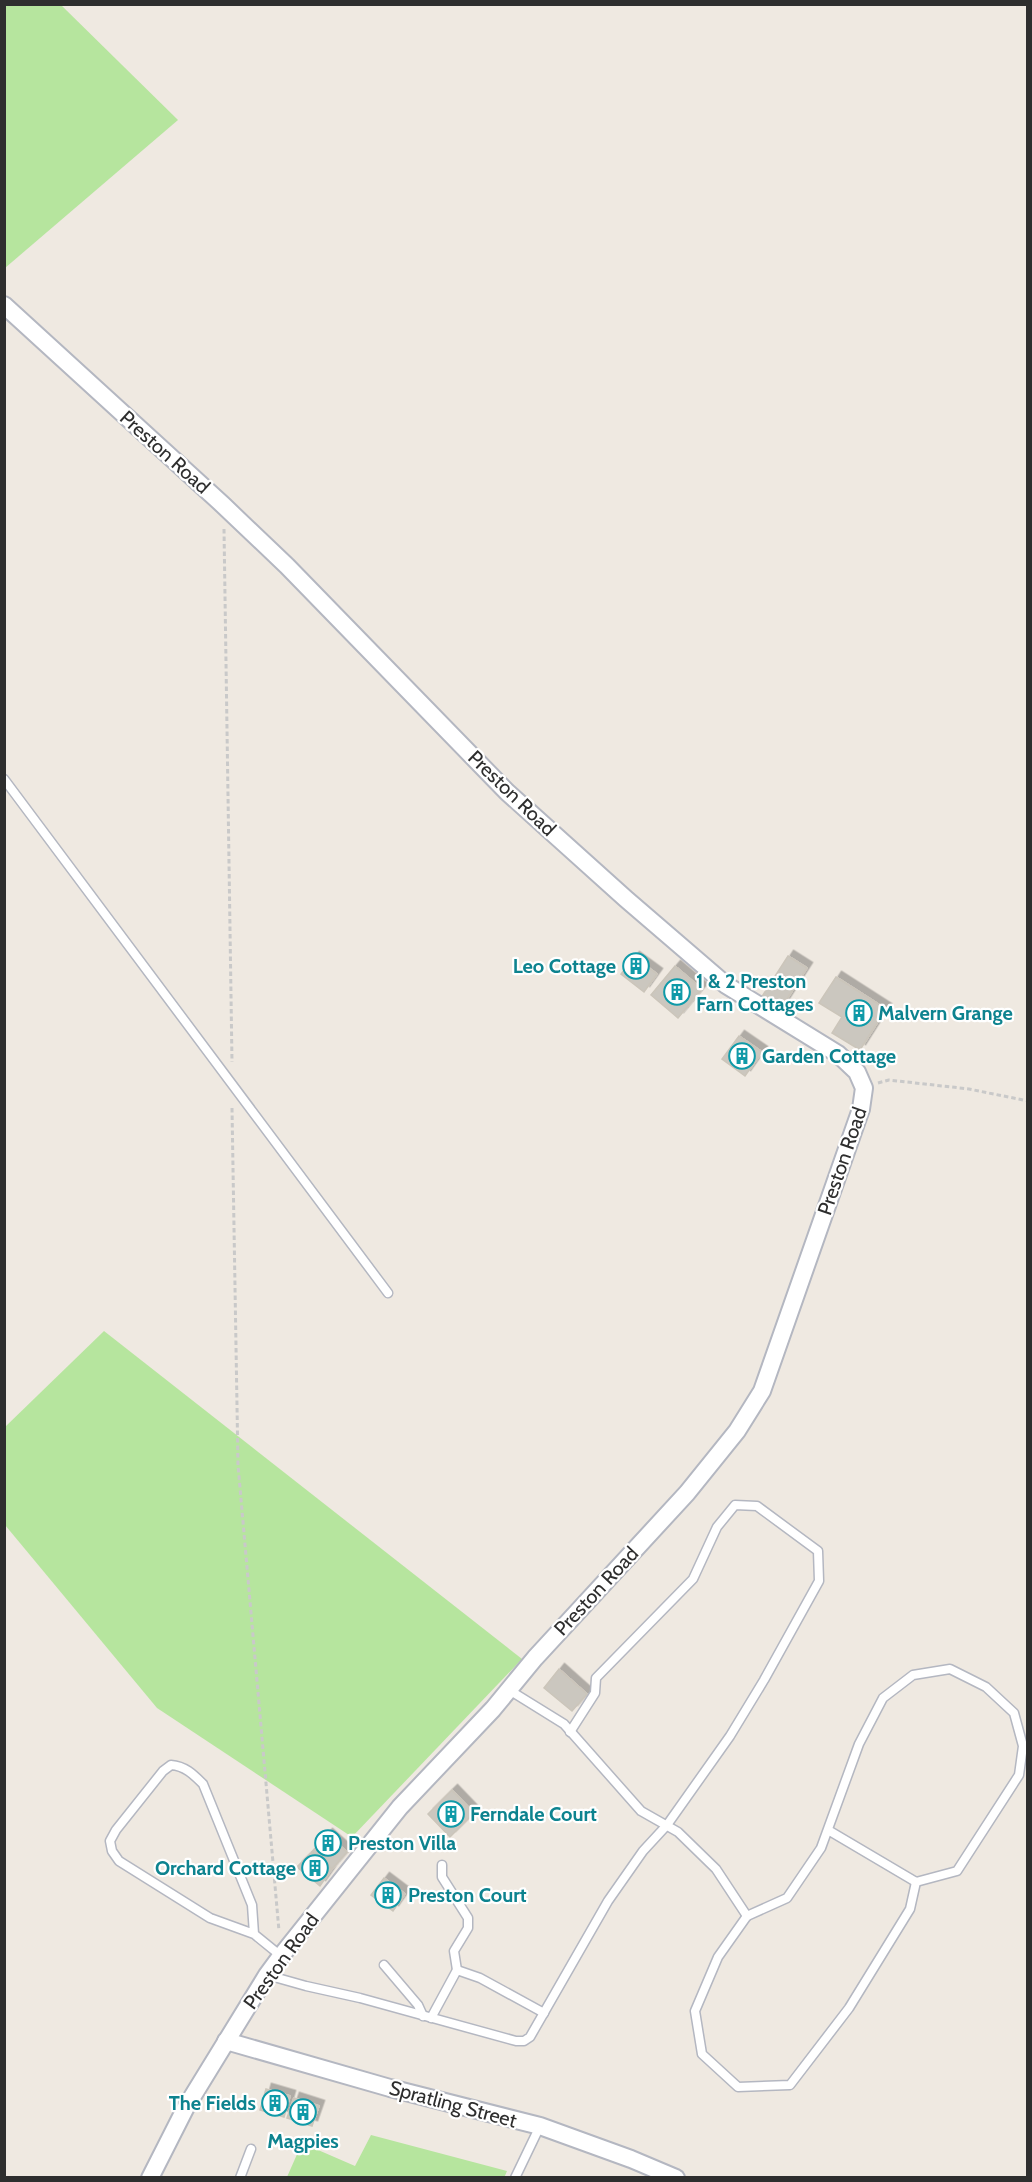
<svg xmlns="http://www.w3.org/2000/svg" width="1032" height="2182" viewBox="0 0 1032 2182" font-family="Cabin,sans-serif">
<defs>
<filter id="shadow"><feDropShadow dx="5.5" dy="-5.5" stdDeviation="0" flood-color="#0004"/></filter>
</defs>
<rect width="100%" height="100%" fill="#efe9e1"/>
<g fill="#b6e59e">
<polygon points="5,4 61,5 178,120 5,268"/>
<polygon points="104,1331 522,1659 352,1837 157,1708 5,1525 5,1427"/>
<polygon points="371,2135 507,2171 504,2178 287,2177 302,2143 355,2166"/>
</g>
<g fill="#cbc7bf" stroke="#cbc5ba" stroke-width="1.5" filter="url(#shadow)">
<polygon points="788,956 807,968 780,1010 761,998"/>
<polygon points="634,957 657,974 644,992 621,974"/>
<polygon points="675,966 702,989 678,1018 651,995"/>
<polygon points="836,977 886,1009 860,1050 832,1033 842,1017 819,1003"/>
<polygon points="739,1036 762,1052 745,1076 722,1059"/>
<polygon points="559,1669 587,1694 572,1711 544,1688"/>
<polygon points="452,1790 474,1813 450,1837 428,1814"/>
<polygon points="327,1834 347,1852 332,1869 312,1852"/>
<polygon points="312,1852 332,1869 320,1886 297,1867"/>
<polygon points="384,1878 405,1894 393,1911 371,1895"/>
<polygon points="266,2089 290,2096 284,2117 260,2110"/>
<polygon points="294,2098 319,2106 312,2126 287,2118"/>
</g>
<g fill="none" stroke-linecap="round" stroke-linejoin="round">
<g stroke="#b4b7c1" stroke-width="11">
<g id="lane">
<polyline points="4,779 388,1293"/>
<polyline points="509,1690 564,1724 641,1811 678,1832 716,1869 747,1916 787,1898 821,1848 859,1744 883,1698 913,1675 950,1669 986,1687 1014,1713 1023,1746 1019,1775 957,1871 916,1882 828,1830"/>
<polyline points="442,1865 442,1877 468,1918 468,1928 454,1951 457,1970"/>
<polyline points="747,1916 718,1957 695,2011 702,2054 738,2087 790,2085 849,2008 910,1909 916,1882"/>
<path d="M254 1934 252 1905 203 1784C193 1774 185 1766 171 1765L163 1771 116 1830 110 1841 112 1851 119 1861 210 1918 254 1934 281 1956"/>
<polyline points="384,1965 418,2005 423,2016"/>
<polyline points="267,1975 306,1986 360,1998 516,2041 524,2041 530,2037 608,1901 643,1851 667,1825 730,1736 764,1680 819,1581 818,1551 757,1506 735,1505 717,1527 693,1579 596,1678 595,1693 570,1732"/>
<polyline points="431,2018 457,1970 480,1978 544,2013"/>
<polyline points="240,2178 251,2149"/>
<polyline points="515,2178 540,2126"/>
</g>
</g>
<g stroke="#b4b7c1" stroke-width="20">
<g id="street">
<polyline points="4,305 223,505 287,566 507,792 626,899 726,985 838,1054 857,1072 864,1088 861,1109 762,1391 737,1431 687,1493 535,1658 493,1709 400,1807 281,1956 267,1975 186,2107 150,2178"/>
<polyline points="226,2041 390,2088 540,2126 631,2159 676,2178"/>
</g>
</g>
<g stroke="#c9c9c9" stroke-width="3" stroke-dasharray="4.5 3" stroke-linecap="butt">
<polyline points="224,529 232,1062"/>
<polyline points="878,1083 889,1080 969,1089 1028,1101"/>
<polyline points="232,1108 238,1465 279,1931"/>
</g>
<use href="#lane" stroke="#fff" stroke-width="8"/>
<use href="#street" stroke="#fff" stroke-width="16"/>
</g>
<defs>
<g id="building-ring" transform="scale(1.35)"><circle r="9.5" fill="#fff" stroke="#0f9aa8" stroke-width="1.5"/><path d="M-4-6H4V6H1V3H-1V6H-4ZM-2.5-4.3h1.7v1.8h-1.7ZM.8-4.3h1.7v1.8H.8ZM-2.5-1h1.7V.8h-1.7ZM.8-1h1.7V.8H.8Z" fill="#0f9aa8"/></g>
</defs>
<g fill-rule="evenodd">
<use href="#building-ring" x="636" y="966"/>
<use href="#building-ring" x="677" y="992"/>
<use href="#building-ring" x="859" y="1013"/>
<use href="#building-ring" x="742" y="1056"/>
<use href="#building-ring" x="451" y="1814"/>
<use href="#building-ring" x="328" y="1843"/>
<use href="#building-ring" x="315" y="1868"/>
<use href="#building-ring" x="388" y="1895"/>
<use href="#building-ring" x="275" y="2103"/>
<use href="#building-ring" x="303" y="2112"/>
</g>
<g text-anchor="middle" stroke-width="4.5" stroke-linejoin="round" paint-order="stroke">
<g font-size="20" fill="#2e2e2e" stroke="#fff">
<text transform="translate(165 452) rotate(42)" y="7">Preston Road</text>
<text transform="translate(512 793) rotate(44)" y="7">Preston Road</text>
<text transform="translate(842 1161) rotate(-71)" y="7">Preston Road</text>
<text transform="translate(596 1591) rotate(-47)" y="7">Preston Road</text>
<text transform="translate(281 1961) rotate(-54)" y="7">Preston Road</text>
<text transform="translate(453 2104) rotate(15)" y="7">Spratling Street</text>
</g>
<g font-size="20" font-weight="bold" fill="#0d838f" stroke="#fff" text-anchor="start">
<text x="616" y="973" text-anchor="end">Leo Cottage</text>
<text x="696" y="988">1 &amp; 2 Preston<tspan x="696" dy="23">Farn Cottages</tspan></text>
<text x="878" y="1020">Malvern Grange</text>
<text x="762" y="1063">Garden Cottage</text>
<text x="470" y="1821">Ferndale Court</text>
<text x="348" y="1850">Preston Villa</text>
<text x="296" y="1875" text-anchor="end">Orchard Cottage</text>
<text x="408" y="1902">Preston Court</text>
<text x="256" y="2110" text-anchor="end">The Fields</text>
<text x="303" y="2148" text-anchor="middle">Magpies</text>
</g>
</g>
<rect width="1032" height="2182" fill="none" stroke="#2e2e2e" stroke-width="12"/>
</svg>
